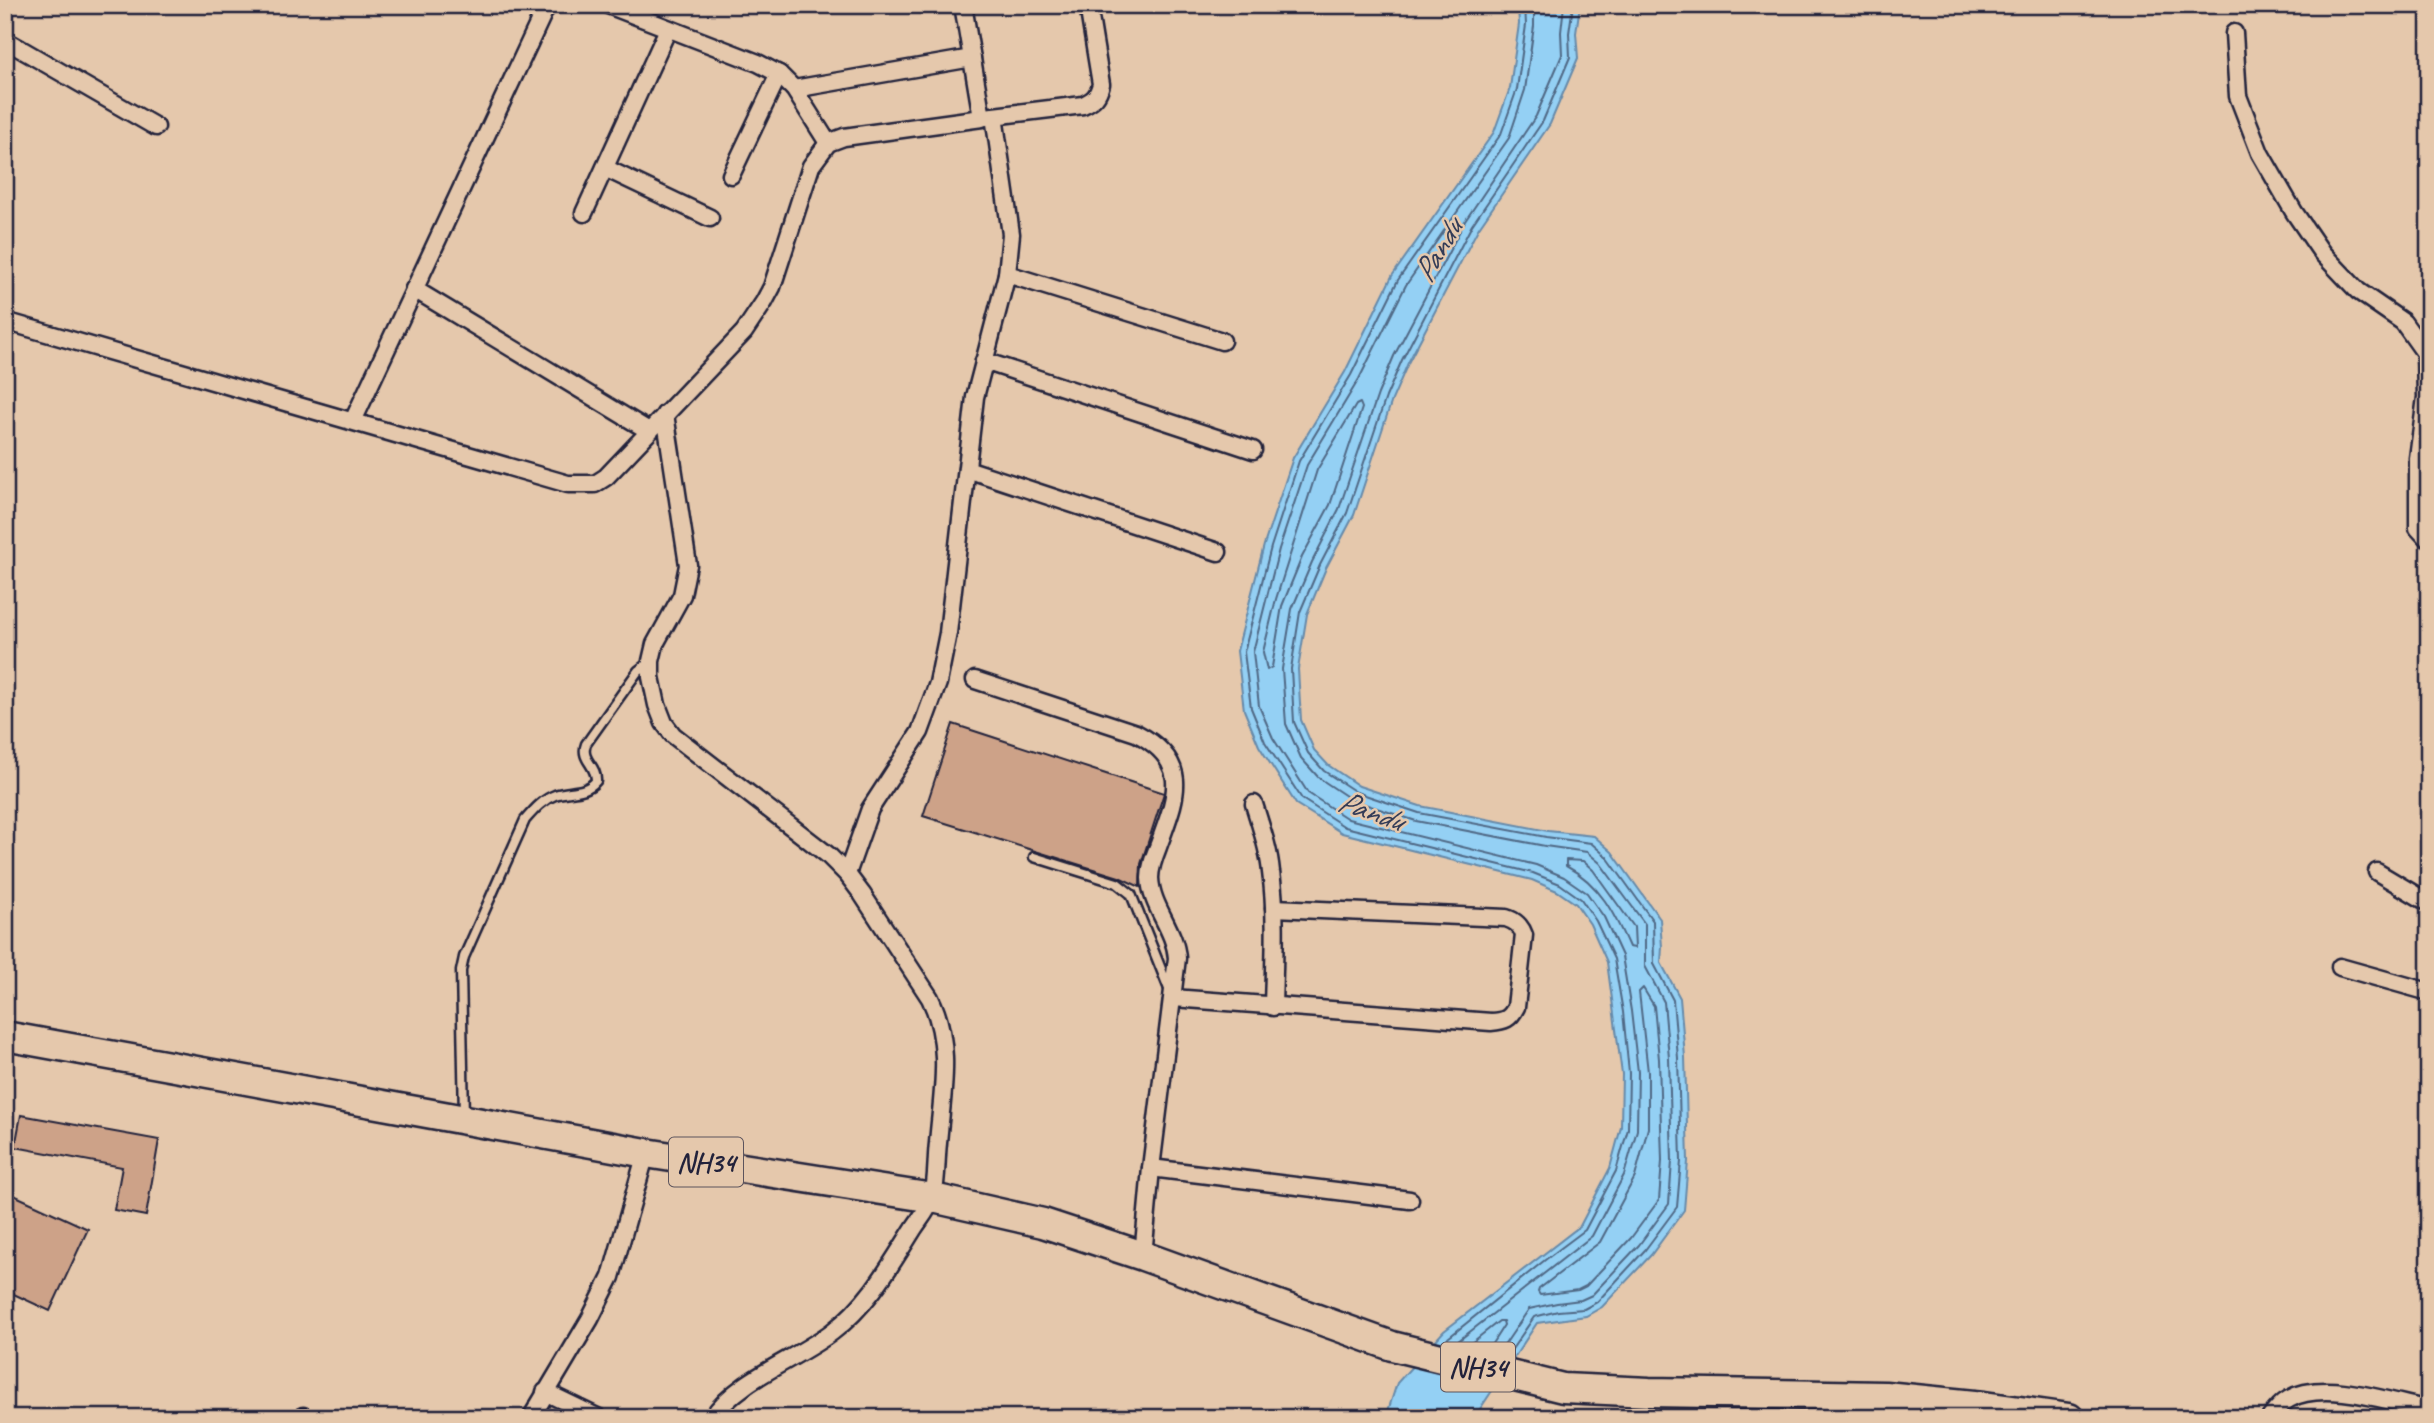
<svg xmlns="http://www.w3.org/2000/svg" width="2434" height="1423" viewBox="0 0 2434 1423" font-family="Caveat,sans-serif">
<rect width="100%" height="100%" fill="#e5c8ac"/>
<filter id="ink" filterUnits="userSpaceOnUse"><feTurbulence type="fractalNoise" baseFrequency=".0143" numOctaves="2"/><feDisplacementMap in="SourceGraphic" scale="14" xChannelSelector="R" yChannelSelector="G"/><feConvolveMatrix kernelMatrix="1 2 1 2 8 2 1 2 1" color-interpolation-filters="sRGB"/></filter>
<g filter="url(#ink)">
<polygon fill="#94d0f4" stroke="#668aaa" stroke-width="2" points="1518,5 1580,5 1576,33 1578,58 1550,124 1478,229 1408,363 1392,400 1354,515 1326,568 1307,614 1298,669 1301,720 1314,750 1328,765 1359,786 1420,806 1548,831 1594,836 1612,852 1660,919 1662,947 1661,963 1680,998 1685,1057 1688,1161 1684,1210 1651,1255 1602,1307 1586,1316 1537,1323 1478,1412 1467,1418 1381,1418 1388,1411 1397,1383 1444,1331 1580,1226 1610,1168 1621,1127 1622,1074 1607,962 1590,924 1576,904 1557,891 1532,880 1342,833 1296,804 1259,746 1244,710 1237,651 1264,545 1293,458 1345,372 1392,276 1494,132 1510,88 1519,24"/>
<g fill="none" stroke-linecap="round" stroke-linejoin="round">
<g stroke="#506885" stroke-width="2">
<polygon points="1360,403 1362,408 1330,505 1302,557 1282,606 1272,667 1267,670 1263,652 1276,599 1317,470 1356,405"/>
<path d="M1566 860 1583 861 1593 870 1634 927 1635 948 1629 947C1614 913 1600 884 1566 866Z"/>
<polygon points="1643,988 1654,1006 1659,1059 1662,1161 1659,1200 1631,1238 1586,1286 1578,1290 1540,1295 1538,1292 1539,1289 1600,1242 1635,1177 1648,1128 1648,1072 1639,992"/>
<polyline points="1443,1342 1545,1260 1585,1230 1616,1171 1628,1129 1629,1073 1623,1012 1614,959 1596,921 1581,899 1560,884 1533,873 1345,827 1302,799 1265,742 1251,708 1244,652 1271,547 1299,461 1351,375 1398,280 1501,134 1517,89 1526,25 1525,5"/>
<polyline points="1453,1345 1592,1236 1624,1175 1637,1130 1638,1072 1631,1011 1622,956 1604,917 1587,893 1564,877 1536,865 1348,819 1308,793 1273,738 1259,706 1253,652 1279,549 1307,465 1359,379 1406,285 1509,138 1525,90 1534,26 1534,5"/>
<polyline points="1465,1348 1499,1321 1503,1321 1504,1325 1486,1353"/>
<polyline points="1497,1356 1529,1309 1557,1303 1581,1300 1592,1295 1639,1245 1669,1204 1672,1161 1669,1058 1664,1002 1645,966 1645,924 1600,863 1587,852 1545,846 1416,821 1352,800 1319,778 1301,758 1286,724 1282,669 1292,609 1312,562 1339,509 1378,394 1394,356 1465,221 1536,116 1562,55 1561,32 1564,5"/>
<polyline points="1506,1358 1534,1317 1558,1311 1584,1309 1597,1302 1645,1250 1677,1207 1681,1161 1678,1058 1673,1000 1654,964 1653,921 1607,857 1591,843 1546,837 1419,813 1356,792 1324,771 1308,753 1294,722 1291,669 1300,612 1320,565 1347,513 1386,397 1402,360 1472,225 1543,121 1570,57 1569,33 1573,5"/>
</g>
</g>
<g fill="#cda288" stroke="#22223b" stroke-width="2">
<polygon points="953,724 1164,793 1141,864 1140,887 1119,877 923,816"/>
<polygon points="21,1115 159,1140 146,1216 114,1210 122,1167 15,1147"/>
<polygon points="5,1191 88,1229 50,1311 5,1290"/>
</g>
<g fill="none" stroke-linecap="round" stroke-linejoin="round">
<g stroke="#22223b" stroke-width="13">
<g id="lane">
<polyline points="1034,857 1117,883 1131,894 1169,989"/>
<path d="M464 1116 461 971 464 957 525 820C534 810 542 800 555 795 570 790 585 794 596 781 597 765 580 760 586 744L638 671 651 661"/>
</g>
</g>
<g stroke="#22223b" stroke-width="21">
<g id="street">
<polyline points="608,5 758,63 779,74 794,89 828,143"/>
<polyline points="2234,33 2238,96 2260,153 2294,212 2322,253 2358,291 2403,322 2425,353 2426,397 2418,458 2418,528 2429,540"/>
<polyline points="5,40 156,127"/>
<polyline points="794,89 972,58"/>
<path d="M985 117 1083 105C1094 100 1098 96 1101 84L1088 5"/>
<polyline points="605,168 710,218"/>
<polyline points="731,175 779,74"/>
<polyline points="584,213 668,29"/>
<polyline points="1007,274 1222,341"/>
<polyline points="414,289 649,431"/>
<polyline points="5,321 568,484 595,484 606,477 744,332 764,302 772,287 811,166 828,143 844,137 982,118 963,5"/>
<polyline points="984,361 1253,450"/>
<path d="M665 414 688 565 682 595 655 644 651 661V677L657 705 664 723 673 735 828 855 847 874 862 894 930 998C953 1045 942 1093 938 1143 936 1160 937 1180 933 1196 930 1207 920 1219 914 1228 890 1266 869 1304 832 1332 795 1360 738 1379 712 1418"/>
<polyline points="353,421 547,5"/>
<polyline points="967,469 1218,552"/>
<path d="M975 680 1136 733C1194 763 1175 799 1158 847 1154 857 1150 867 1150 878 1151 907 1175 929 1177 958L1151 1168 1143 1256"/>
<path d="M1254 804C1261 827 1269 849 1271 872 1277 916 1274 962 1273 1007"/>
<polyline points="2377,872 2429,903"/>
<polyline points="847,874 870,809 920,732 938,683 948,633 975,397 1007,274 1011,234 994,116"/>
<polyline points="2340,967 2429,992"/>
<path d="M1173 998 1491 1022C1505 1021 1510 1019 1516 1007L1524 935C1521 926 1516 921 1506 918L1274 908"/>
<polyline points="1151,1168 1410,1200"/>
<polyline points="545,1392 599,1418"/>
<polyline points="302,1418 303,1416"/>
<polyline points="531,1418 590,1319 611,1277 646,1153"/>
<path d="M2270 1418C2275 1411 2282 1403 2289 1399 2324 1379 2391 1402 2429 1410"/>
</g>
</g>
<g stroke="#22223b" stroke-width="33">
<polyline id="highway" points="5,1036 646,1153 933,1198 1043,1223 1143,1256 1392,1346 1563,1388 1649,1392 1885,1396 1984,1406 2069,1418"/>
</g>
<use href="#lane" stroke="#e5c8ac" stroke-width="8"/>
<use href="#street" stroke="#e5c8ac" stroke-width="16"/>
<use href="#highway" stroke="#e5c8ac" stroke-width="28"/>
</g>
</g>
<g text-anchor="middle" stroke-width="5" stroke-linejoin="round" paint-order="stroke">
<g fill="#e5c8ac" stroke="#5c545d" stroke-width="2">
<rect x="669" y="1137.5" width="74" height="49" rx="5"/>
<rect x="1441" y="1342.5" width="74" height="49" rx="5"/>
</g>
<g font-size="28" font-weight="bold" fill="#22223b">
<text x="706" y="1172">NH34</text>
<text x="1478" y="1377">NH34</text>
</g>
<g font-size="32" font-style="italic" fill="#333c57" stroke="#e5c8ac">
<text transform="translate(1437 250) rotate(-60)" y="11">Pandu</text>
<text transform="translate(1371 810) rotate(19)" y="11">Pandu</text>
</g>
</g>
<rect width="2434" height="1423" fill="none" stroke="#e5c8ac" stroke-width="28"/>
<rect x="14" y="14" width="2406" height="1395" fill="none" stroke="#22223b" stroke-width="2.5" filter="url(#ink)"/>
</svg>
